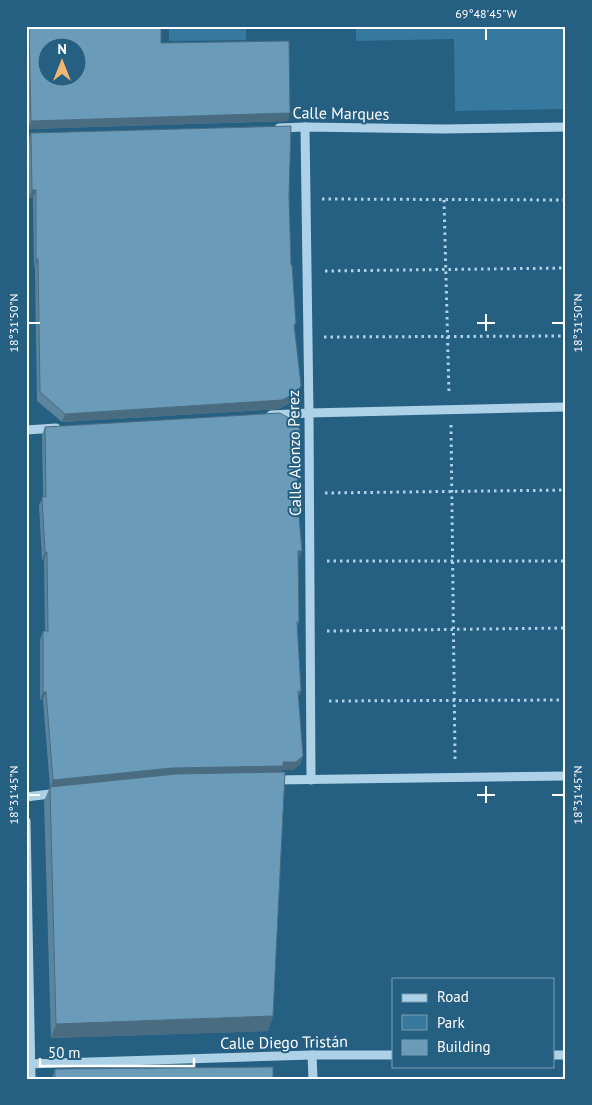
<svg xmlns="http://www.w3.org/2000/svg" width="592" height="1105" viewBox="0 0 592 1105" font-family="'PT Sans',sans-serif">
<rect width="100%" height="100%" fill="#255f82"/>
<g fill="#36789e">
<polygon points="169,26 246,26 246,40 169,41"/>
<polygon points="356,26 566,26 566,109 455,111 454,39 356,41"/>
</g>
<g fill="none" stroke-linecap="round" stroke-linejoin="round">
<g stroke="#add2e7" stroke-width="3" stroke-dasharray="2.5 4" stroke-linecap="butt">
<polyline points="303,26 304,28"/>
<polyline points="322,199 566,200"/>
<polyline points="444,200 449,393"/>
<polyline points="325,271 566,268"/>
<polyline points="324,337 566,336"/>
<polyline points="451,425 455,759"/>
<polyline points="325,493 566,490"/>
<polyline points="327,561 566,561"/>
<polyline points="327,631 566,628"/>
<polyline points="329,701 566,700"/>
</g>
<g stroke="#add2e7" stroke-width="9">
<polyline points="305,127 309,413 311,780"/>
<polyline points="279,128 305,127 444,129 566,127"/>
<polyline points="271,415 309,413 566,407"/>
<polyline points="26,430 56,428"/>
<polyline points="273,780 566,776"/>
<polyline points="26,797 58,793"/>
<polyline points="26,821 31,1079"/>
<polyline points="312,1055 313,1079"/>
<polyline points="553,1055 566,1055"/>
<polyline points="26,1064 312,1055 393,1055"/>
</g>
</g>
<g fill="#5b859e">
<polygon points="26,26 161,26 161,43 288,121 28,129"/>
<polygon points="31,133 289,196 291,265 298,393 295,400 279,409 62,422 37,401 35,267 34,267 33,198 29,198 28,141"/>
<polygon points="45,427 297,494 302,551 299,559 298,559 299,622 297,627 301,691 298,698 303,756 300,764 293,770 281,770 281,772 273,1016 268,1031 51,1038 44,801 50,787 43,700 40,700 40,640 43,631 45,631 44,560 42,560 39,505 43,497 42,435"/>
<polygon points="55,1069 273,1079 52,1079"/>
</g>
<g fill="#4a6c81">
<polygon points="290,113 288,121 28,129 31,121"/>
<polygon points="32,190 36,190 33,198 29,198"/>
<polygon points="36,259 38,259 35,267 34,267"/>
<polygon points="301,385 295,400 279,409 62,422 65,414"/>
<polygon points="298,551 302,551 299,559 295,559"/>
<polygon points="45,552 47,552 44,560 42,560"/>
<polygon points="43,692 46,692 43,700 40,700"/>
<polygon points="303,756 300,764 293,770 281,770 280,774 50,788 53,780 172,768 283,762"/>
<polygon points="273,1016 268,1031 51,1038 56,1024"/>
</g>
<g fill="#6a9bb8" stroke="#4a6c81" fill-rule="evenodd">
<path d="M29 26H161V43L289 41 290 113 31 121ZM48 48H78V78H48Z"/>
<polygon points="291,126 289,196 291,265 292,265 296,324 294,324 301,385 298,392 282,400 65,414 40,392 38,259 36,259 36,190 32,190 31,133"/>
<polygon points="280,413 296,422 300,430 297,494 302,551 298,551 299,622 297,622 301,691 298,691 303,756 296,762 283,762 283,766 172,768 53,780 46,692 43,692 43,631 48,631 47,552 45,552 42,497 46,497 45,427"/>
<polygon points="285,772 273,1016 56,1024 50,787 176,774"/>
<polygon points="273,1067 273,1079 55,1079 55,1069"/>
</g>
<path fill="none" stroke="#fff" stroke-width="2" d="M486 28V40M486 314V331M28 323H40M477 323H495M552 323H564M486 786V803M28 795H40M477 795H495M552 795H564"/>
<g text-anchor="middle" stroke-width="4" stroke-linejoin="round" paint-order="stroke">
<g font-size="16" fill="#fff" stroke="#255f82">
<text transform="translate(341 113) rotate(1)" y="6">Calle Marques</text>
<text transform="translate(294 453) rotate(-91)" y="6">Calle Alonzo Perez</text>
<text transform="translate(284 1042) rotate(-1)" y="6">Calle Diego Tristán</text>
</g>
</g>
<rect width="592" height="1105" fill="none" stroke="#255f82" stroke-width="55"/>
<rect x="392" y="978" width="162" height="90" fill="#255f82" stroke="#7c9fb4"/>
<rect x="402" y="994" width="25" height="8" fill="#add2e7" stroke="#7c9fb4"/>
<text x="437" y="1002" font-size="15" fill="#ffffff">Road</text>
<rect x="402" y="1015" width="25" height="15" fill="#36789e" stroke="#7c9fb4"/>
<text x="437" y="1028" font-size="15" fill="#ffffff">Park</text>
<rect x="402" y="1040" width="25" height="15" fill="#6a9bb8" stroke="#7c9fb4"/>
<text x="437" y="1052" font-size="15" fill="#ffffff">Building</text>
<g transform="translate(62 62)"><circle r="24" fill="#255f82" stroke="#7c9fb4"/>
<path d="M0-4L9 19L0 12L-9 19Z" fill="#f1b572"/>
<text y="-8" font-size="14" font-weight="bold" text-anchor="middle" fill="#ffffff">N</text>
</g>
<path d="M40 1058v8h154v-8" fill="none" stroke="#ffffff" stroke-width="2.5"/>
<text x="48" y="1058" font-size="15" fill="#ffffff" stroke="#255f82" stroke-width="4" paint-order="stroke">50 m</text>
<rect x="28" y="28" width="536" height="1050" fill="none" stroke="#fff" stroke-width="2"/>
<g font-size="12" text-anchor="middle" fill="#fff">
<text x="486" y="18">69°48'45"W</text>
<text transform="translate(14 323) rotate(-90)" y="4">18°31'50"N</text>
<text transform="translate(578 323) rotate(-90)" y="4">18°31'50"N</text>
<text transform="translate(14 795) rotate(-90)" y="4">18°31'45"N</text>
<text transform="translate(578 795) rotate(-90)" y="4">18°31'45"N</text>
</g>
</svg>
